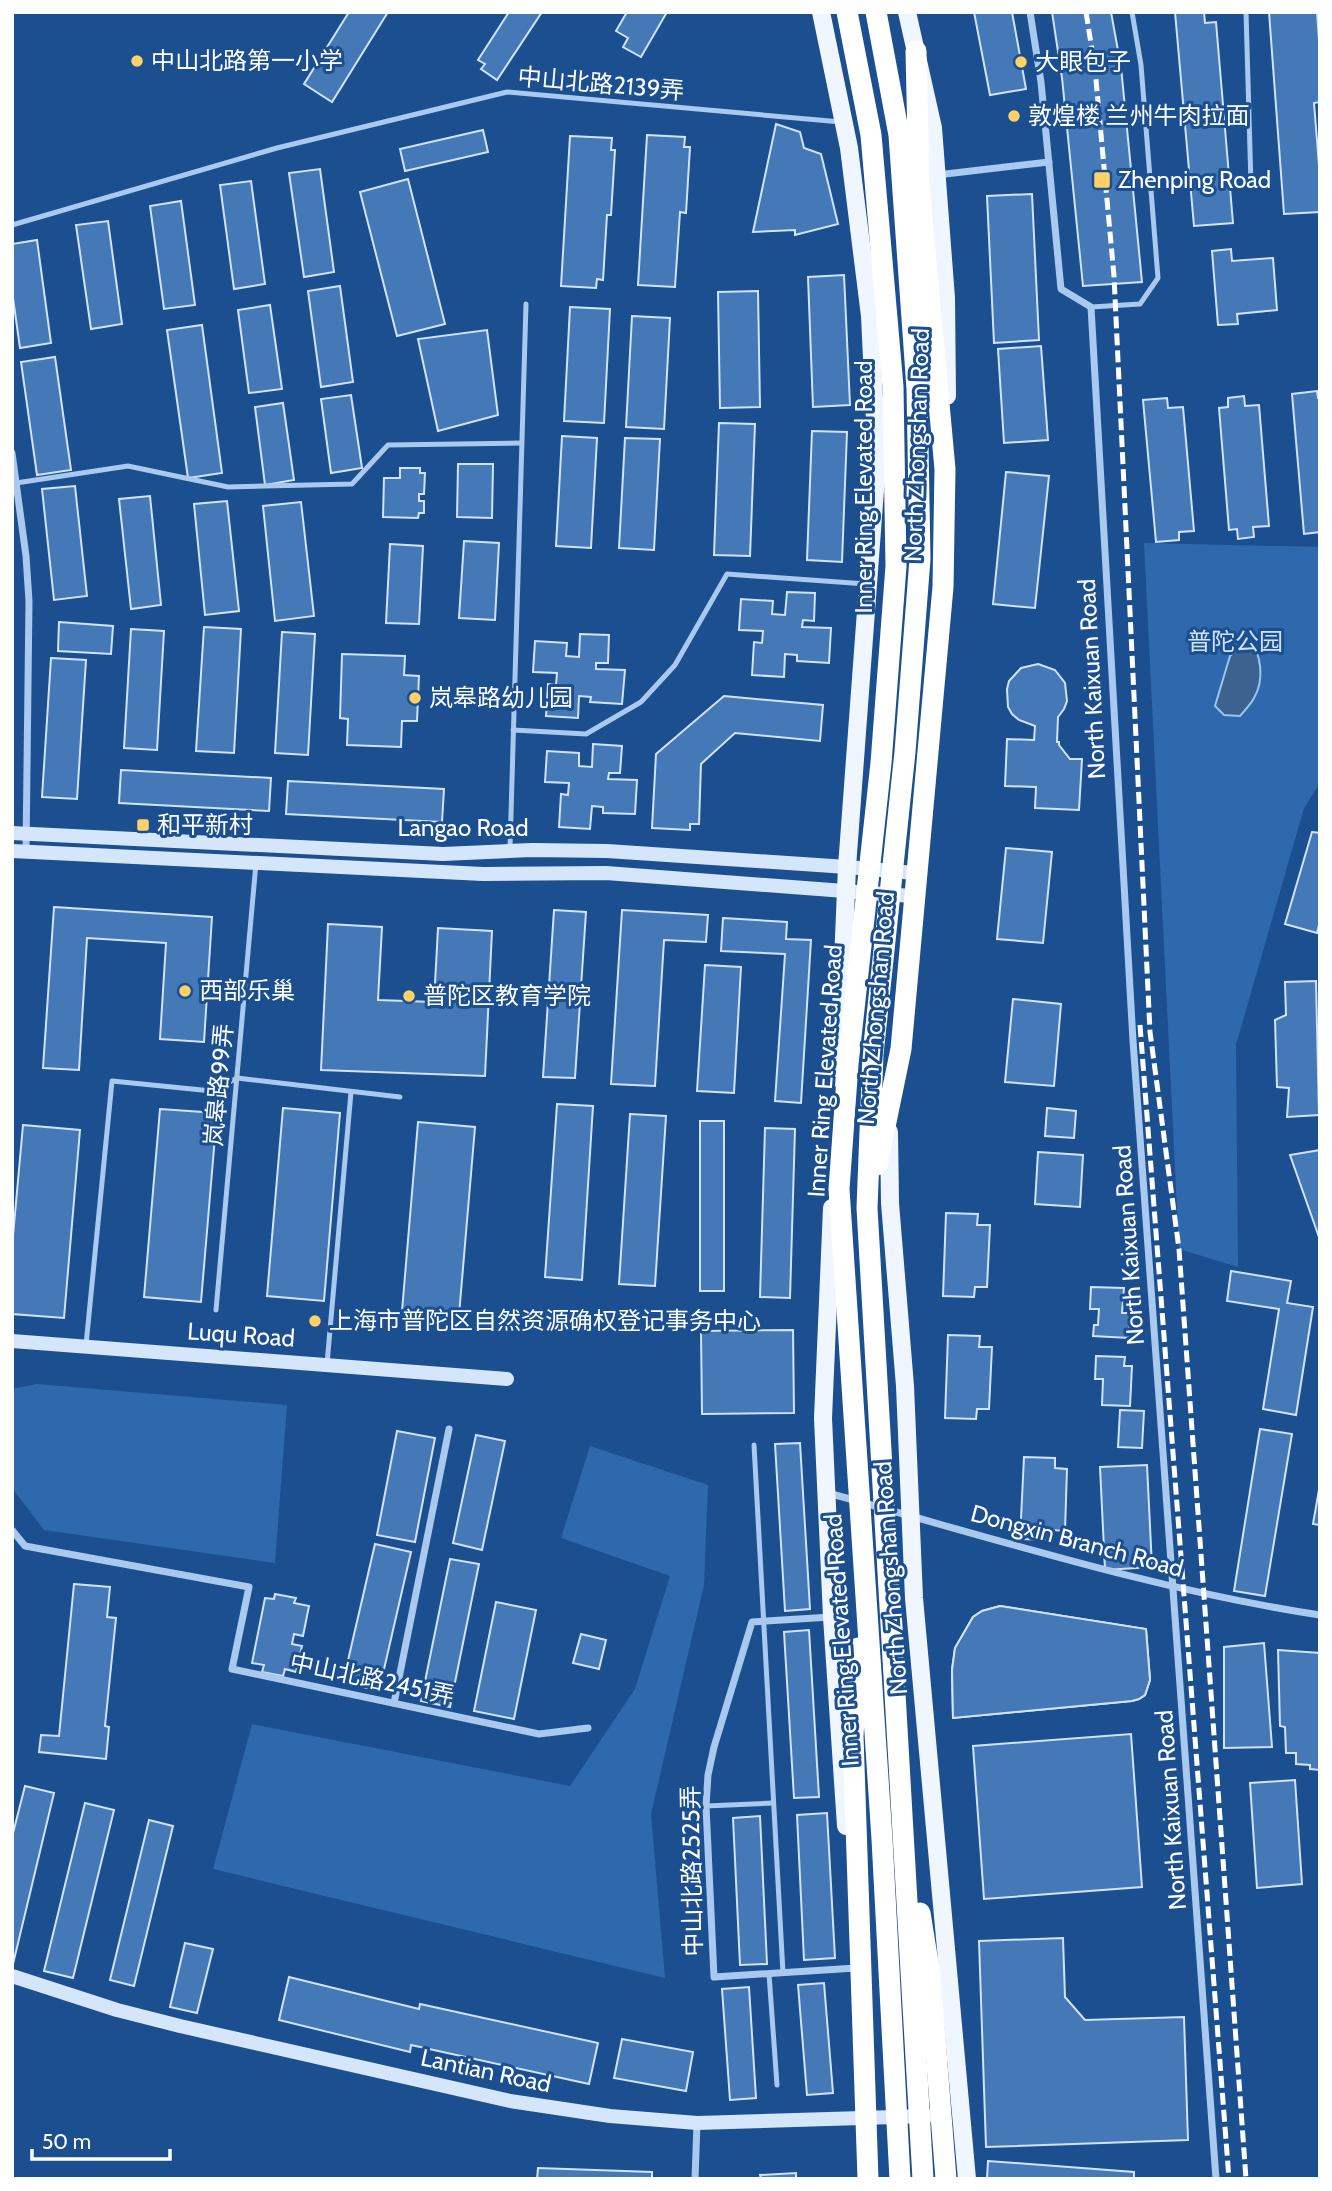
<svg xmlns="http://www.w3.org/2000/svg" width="1332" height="2191" viewBox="0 0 1332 2191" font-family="Cabin,'Noto Sans SC',sans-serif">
<rect width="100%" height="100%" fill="#1b4f8f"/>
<g fill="#2e69ad">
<polygon points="1144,543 1320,547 1320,783 1304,808 1236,1045 1238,1267 1179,1249"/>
<polygon points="37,1384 287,1405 275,1563 44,1530 12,1488 12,1389"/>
<polygon points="590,1446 708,1485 704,1585 651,1814 665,1978 213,1869 252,1724 570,1786 635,1689 670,1576 561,1538"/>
</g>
<path fill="#3c6290" stroke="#9cc4f0" stroke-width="2" d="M1249 638C1261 654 1265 679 1254 698 1251 704 1245 710 1240 716L1224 715 1215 706 1230 656Z"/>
<g fill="#4478b7" stroke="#cfe3fa" stroke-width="2">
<polygon points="349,12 388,12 332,102 304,84"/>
<polygon points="509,12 542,12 497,80 481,69 485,64 478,60"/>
<polygon points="627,12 667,12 641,57 623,47 628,38 616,31"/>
<polygon points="974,12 1012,12 1026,89 990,95"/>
<polygon points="1052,12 1111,12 1121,67 1142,282 1083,286 1062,78"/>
<polygon points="1175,12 1204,12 1205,23 1216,22 1233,223 1194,226"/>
<polygon points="1269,12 1317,12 1320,54 1320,102 1314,103 1320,178 1320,212 1284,214"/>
<polygon points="776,124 800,132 804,148 821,154 838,224 795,235 795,230 753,232"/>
<polygon points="483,130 488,152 405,171 400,149"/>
<polygon points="647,135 685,137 684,147 690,147 686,213 680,212 675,287 638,285"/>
<polygon points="570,136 612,138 611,150 615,150 611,215 607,215 603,280 597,279 596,288 561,286"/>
<polygon points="320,169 334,272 304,277 289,173"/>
<polygon points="408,179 445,324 397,336 360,192"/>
<polygon points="251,181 265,284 234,289 220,185"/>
<polygon points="1032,194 1039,340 994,343 987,196"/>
<polygon points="181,201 195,305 164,309 150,206"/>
<polygon points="108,221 122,324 91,329 76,225"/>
<polygon points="37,240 51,343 20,348 12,291 12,244"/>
<polygon points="1231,249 1232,261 1273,258 1277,310 1237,314 1238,324 1218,325 1212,251"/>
<polygon points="844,275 850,405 813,407 808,277"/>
<polygon points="340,286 353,382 321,387 308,291"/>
<polygon points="758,291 760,407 720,408 718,292"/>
<polygon points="270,305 282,389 249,393 238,310"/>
<polygon points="570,307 610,309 604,423 564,421"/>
<polygon points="632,316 670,318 664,429 626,427"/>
<polygon points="202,325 222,473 188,478 167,330"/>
<polygon points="487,330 498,415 438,431 418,339"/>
<polygon points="1041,346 1048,440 1004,443 998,349"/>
<polygon points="55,357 71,470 37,475 21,362"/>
<polygon points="1317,391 1318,398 1320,398 1320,532 1304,534 1292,394"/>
<polygon points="351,395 362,468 331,473 321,399"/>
<polygon points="1244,396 1245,406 1259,405 1269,526 1253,527 1254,537 1238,539 1237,529 1229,530 1219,408 1228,407 1228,398"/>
<polygon points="1167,398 1168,408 1183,407 1194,531 1179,532 1179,540 1156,542 1143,400"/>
<polygon points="283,403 294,480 265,485 255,407"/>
<polygon points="719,423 755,424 750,556 714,555"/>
<polygon points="812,431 847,432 842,562 807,560"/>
<polygon points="562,436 597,438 591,548 556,546"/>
<polygon points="625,438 660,439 654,550 619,548"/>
<polygon points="458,464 493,464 492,518 457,517"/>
<polygon points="400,468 420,468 420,473 425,473 424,494 419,494 419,501 424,501 424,513 419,513 418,518 383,517 384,478 400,478"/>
<polygon points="1006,472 1049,476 1035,608 993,604"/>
<polygon points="75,486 87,596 54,600 42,489"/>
<polygon points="150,496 161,605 131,609 119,499"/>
<polygon points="227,501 239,611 205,615 194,504"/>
<polygon points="301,502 314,616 275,621 263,506"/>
<polygon points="464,541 499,543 495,620 459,618"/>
<polygon points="390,544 423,546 419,624 386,623"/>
<polygon points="787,592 815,593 814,621 803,620 802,627 831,628 829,663 797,661 797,655 785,654 784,677 752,675 754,642 762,643 763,631 739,630 741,599 773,601 772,614 785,615"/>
<polygon points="59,622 113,626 111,654 58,651"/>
<polygon points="204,627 241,629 234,753 196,751"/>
<polygon points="131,629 164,631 157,750 124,748"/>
<polygon points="282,632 315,634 308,755 275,753"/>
<polygon points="580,634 609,635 608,663 596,663 596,669 625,670 622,704 590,702 591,697 579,696 578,718 546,716 548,684 556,685 557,673 533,672 535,641 567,643 566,656 579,657"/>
<polygon points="342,654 405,656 404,675 419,676 417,721 402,721 401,747 347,745 348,719 340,718"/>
<polygon points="51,658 86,660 77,799 42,797"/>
<polygon points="1038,664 1055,670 1065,683 1067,701 1064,709 1058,717 1057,742 1059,742 1059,745 1070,759 1082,759 1079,810 1035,808 1036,787 1005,786 1007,739 1034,740 1035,726 1019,720 1012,714 1008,707 1007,689 1009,681 1021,668"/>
<polygon points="724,696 823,705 820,741 735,733 701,764 699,824 690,824 690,830 652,828 656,754"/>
<polygon points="593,744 622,746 620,773 609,773 608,779 637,780 635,814 603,813 603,807 592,806 590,829 559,827 561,794 568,795 569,783 545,782 547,751 579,753 579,766 592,767"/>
<polygon points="121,770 271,778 269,811 119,803"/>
<polygon points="288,781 444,789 442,822 286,814"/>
<polygon points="1312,832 1320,833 1320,921 1317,933 1285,924"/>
<polygon points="1006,848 1052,852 1043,943 997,939"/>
<polygon points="54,907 212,917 204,1042 160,1039 166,943 87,938 79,1070 43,1068"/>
<polygon points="554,910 586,912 575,1078 543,1077"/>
<polygon points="622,910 708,915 706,942 664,940 655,1086 611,1084"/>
<polygon points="723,918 787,922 786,939 811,940 801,1103 775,1101 785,954 721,951"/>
<polygon points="328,924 382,927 378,1000 434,1002 438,928 492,931 485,1076 321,1070"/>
<polygon points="705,965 741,967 734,1093 697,1091"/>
<polygon points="1316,981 1319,1115 1287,1117 1289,1088 1277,1087 1275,1020 1286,1015 1285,982"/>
<polygon points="1013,999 1061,1004 1054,1086 1005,1082"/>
<polygon points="557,1104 593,1106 582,1280 545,1277"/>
<polygon points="283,1108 340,1113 324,1301 267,1296"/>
<polygon points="1047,1108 1076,1111 1074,1138 1045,1136"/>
<polygon points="160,1109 217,1113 201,1302 144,1297"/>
<polygon points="630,1114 666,1116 655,1286 619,1284"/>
<rect x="700" y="1121" width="24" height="170"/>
<polygon points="418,1122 475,1127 459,1315 402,1311"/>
<polygon points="23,1125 80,1130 64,1318 12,1314 12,1247"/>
<polygon points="765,1128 795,1129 790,1298 760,1297"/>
<polygon points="1320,1150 1320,1240 1290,1155"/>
<polygon points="1038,1152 1083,1155 1080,1207 1035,1204"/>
<polygon points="946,1213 978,1214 977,1225 990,1225 987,1287 975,1287 974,1297 943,1296"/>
<polygon points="1231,1271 1291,1281 1287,1303 1313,1307 1296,1415 1263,1409 1279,1309 1227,1301"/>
<polygon points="1091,1287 1124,1288 1122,1313 1130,1313 1129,1338 1093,1336 1094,1325 1098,1325 1099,1309 1090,1309"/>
<polygon points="793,1330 794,1413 702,1414 701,1331"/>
<polygon points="948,1335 980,1336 979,1347 992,1347 989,1409 977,1409 976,1419 945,1418"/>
<polygon points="1096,1356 1125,1357 1124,1366 1132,1366 1130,1406 1102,1405 1103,1379 1095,1379"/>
<polygon points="1120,1410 1144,1411 1142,1448 1118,1447"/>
<polygon points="1260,1429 1292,1434 1265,1596 1234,1591"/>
<polygon points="397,1431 435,1438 415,1542 377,1535"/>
<polygon points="476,1435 505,1441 482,1550 453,1543"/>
<polygon points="800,1443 810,1609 785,1611 775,1444"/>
<polygon points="1024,1457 1055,1458 1055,1468 1067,1469 1065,1531 1052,1530 1052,1540 1020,1539"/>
<polygon points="1147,1465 1152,1567 1105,1570 1100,1467"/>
<polygon points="1320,1484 1320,1525 1313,1524"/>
<polygon points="375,1544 411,1552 379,1691 343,1682"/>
<polygon points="450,1559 479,1564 450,1707 421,1701"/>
<polygon points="74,1584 110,1587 107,1617 116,1618 105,1726 109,1727 106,1759 39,1752 41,1735 59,1736"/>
<polygon points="275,1594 296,1598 294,1603 309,1606 303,1636 294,1634 292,1644 302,1646 296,1672 285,1669 283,1676 262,1672 264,1665 252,1663 265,1598 274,1599"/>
<polygon points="496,1602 536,1610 514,1719 474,1711"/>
<polygon points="1000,1606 1146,1629 1150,1680 1145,1695 1139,1699 1132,1701 953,1718 952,1670 955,1648 973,1617 982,1611"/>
<polygon points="1000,1606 1146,1629 1150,1680 1145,1695 1139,1699 1132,1701 953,1718 952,1670 955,1648 973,1617 982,1611"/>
<polygon points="809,1630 819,1797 794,1798 784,1632"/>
<polygon points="581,1634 606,1640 599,1669 573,1663"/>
<polygon points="1264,1643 1272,1747 1224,1748 1224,1647"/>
<polygon points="1278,1650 1320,1653 1320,1770 1310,1769 1310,1765 1296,1764 1296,1753 1286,1753 1285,1727 1280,1726"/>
<polygon points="1131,1734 1142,1887 984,1899 973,1746"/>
<polygon points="1295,1780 1302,1884 1257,1888 1250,1783"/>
<polygon points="25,1786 54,1793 13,1964 12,1837"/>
<polygon points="85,1803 114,1810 73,1978 44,1971"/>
<polygon points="827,1813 835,1958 804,1960 797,1815"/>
<polygon points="760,1816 767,1964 740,1965 733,1818"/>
<polygon points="149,1820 173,1826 134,1986 110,1980"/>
<polygon points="1063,1938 1065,1997 1085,2020 1184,2017 1188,2140 986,2147 979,1941"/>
<polygon points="185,1943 213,1949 197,2013 170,2007"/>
<polygon points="289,1977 419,2009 420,2004 598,2043 589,2084 411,2045 410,2052 279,2020"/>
<polygon points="824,1983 833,2093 807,2095 798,1985"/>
<polygon points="749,1987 756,2098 730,2100 722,1989"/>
<polygon points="622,2039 693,2052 686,2091 614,2078"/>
<polygon points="988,2161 1134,2172 1134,2179 987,2179"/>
<polygon points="538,2168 652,2172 652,2179 537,2179"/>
<polygon points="796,2173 796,2179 808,2179 761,2179 760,2175"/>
</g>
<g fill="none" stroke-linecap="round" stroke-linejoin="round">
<g stroke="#a9c9ee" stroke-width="5">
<polyline points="1246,12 1251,185"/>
<polyline points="12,225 277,148 507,92 841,122"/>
<polyline points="1091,307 1140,304 1158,278 1141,65 1132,12"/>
<polyline points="16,483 128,466 228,487 352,484 388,445 521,443"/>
<polyline points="513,730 586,734 641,702 675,665 727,574 866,584"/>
<polyline points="510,848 526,304"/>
<polyline points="216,1310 256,863"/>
<polyline points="86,1345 112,1081 212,1091 237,1078 400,1097"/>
<polyline points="327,1364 351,1092"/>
<polyline points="754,1445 783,1973"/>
<polyline points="706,1806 773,1803"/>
<polyline points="769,1974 777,2085"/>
</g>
<g stroke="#a9c9ee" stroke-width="7">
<polyline points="1030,12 1041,82 1061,289 1091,307 1133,1041 1216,2179"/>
<polyline points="937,175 1049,162"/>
<polyline points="12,453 26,556 29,601 26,851"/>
<path d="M828 1493C990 1537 1154 1590 1320 1615"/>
<polyline points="12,1530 25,1546 249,1587 232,1669 539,1734 588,1728"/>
<polyline points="831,1617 752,1622 714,1747 708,1775 706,1806 714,1977 856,1968"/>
<polyline points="394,1703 449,1429"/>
<polyline points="695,2179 697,2123"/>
</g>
<g stroke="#d6e6fa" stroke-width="14">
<polyline points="12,833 443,854 532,850 607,851 847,867 914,873"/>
<polyline points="12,851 483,874 606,873 911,896"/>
<polyline points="12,1341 507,1379"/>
<polyline points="12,1976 117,2010 180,2026 510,2101 610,2116 697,2123 928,2116"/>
</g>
<g stroke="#f0f6ff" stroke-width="18">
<polyline points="821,12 849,148 870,316 877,463 847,867 838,1078"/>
<polyline points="907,12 933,128 946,298 947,396"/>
<polyline points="889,1132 890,1203 905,1386 914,1598 967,2179"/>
<polyline points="832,1208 823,1418 832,1617 846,1826"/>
</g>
<polyline stroke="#fff" stroke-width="21" points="916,51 919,186"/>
<g stroke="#fff" stroke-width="5" stroke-dasharray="12 5" stroke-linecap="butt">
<polyline points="1086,12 1095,69 1114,276 1150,1032 1179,1249 1246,2179"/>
<polyline points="1140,1025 1229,2179"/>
</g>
<g stroke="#fff" stroke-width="21">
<polyline points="847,12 871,135 893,387 896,566 881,763 848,1064 839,1189 882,1839 900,2179"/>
<polyline points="876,12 899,135 917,389 920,559 905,752 873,1054 867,1208 923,2179"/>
<polyline points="877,1165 901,1049 943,587 945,469 919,186"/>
<polyline points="858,1648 853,1736 868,2179"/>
<polyline points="920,1913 930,1975 946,2179"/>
</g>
</g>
<g fill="#ffd166" stroke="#1b4f8f" stroke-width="2.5">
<circle cx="137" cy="61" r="7"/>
<circle cx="1021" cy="62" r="7"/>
<circle cx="1014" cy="116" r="7"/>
<rect x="1093" y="171" width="18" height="18" rx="3.5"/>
<circle cx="415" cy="698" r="7"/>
<rect x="136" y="818" width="14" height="14" rx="3.5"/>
<circle cx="185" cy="991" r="7"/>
<circle cx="409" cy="996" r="7"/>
<circle cx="315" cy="1321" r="7"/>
</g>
<g text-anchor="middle" stroke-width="6" stroke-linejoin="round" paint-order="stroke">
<g font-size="24" fill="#fff" stroke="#1b4f8f" text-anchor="start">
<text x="151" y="69">中山北路第一小学</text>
<text x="1035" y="70">大眼包子</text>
<text x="1028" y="124">敦煌楼 兰州牛肉拉面</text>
<text x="1118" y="188">Zhenping Road</text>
<text x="429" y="706">岚皋路幼儿园</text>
<text x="157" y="833">和平新村</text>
<text x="199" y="999">西部乐巢</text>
<text x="423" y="1004">普陀区教育学院</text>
<text x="329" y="1329">上海市普陀区自然资源确权登记事务中心</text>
</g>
<g font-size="24" fill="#fff" stroke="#1b4f8f">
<text transform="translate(601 84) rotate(5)" y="8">中山北路2139弄</text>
<text transform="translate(917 445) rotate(-88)" y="8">North Zhongshan Road</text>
<text transform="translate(864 487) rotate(-90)" y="8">Inner Ring Elevated Road</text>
<text transform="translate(1092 679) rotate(-93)" y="8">North Kaixuan Road</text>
<text x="463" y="836">Langao Road</text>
<text transform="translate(876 1008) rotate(-85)" y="8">North Zhongshan Road</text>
<text transform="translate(825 1071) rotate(-86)" y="8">Inner Ring Elevated Road</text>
<text transform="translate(219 1085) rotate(-85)" y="8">岚皋路99弄</text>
<text transform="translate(1129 1245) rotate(-94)" y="8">North Kaixuan Road</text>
<text transform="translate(241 1335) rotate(4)" y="8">Luqu Road</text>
<text transform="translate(1077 1541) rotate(15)" y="8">Dongxin Branch Road</text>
<text transform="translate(891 1578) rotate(-94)" y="8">North Zhongshan Road</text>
<text transform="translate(842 1640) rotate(-94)" y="8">Inner Ring Elevated Road</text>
<text transform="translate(372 1679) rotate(12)" y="8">中山北路2451弄</text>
<text transform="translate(1171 1810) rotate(-94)" y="8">North Kaixuan Road</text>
<text transform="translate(692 1871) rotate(-91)" y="8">中山北路2525弄</text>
<text transform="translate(486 2071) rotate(12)" y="8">Lantian Road</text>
</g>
<g font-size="24" fill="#cfe3fa" stroke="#1b4f8f">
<text x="1235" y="650">普陀公园</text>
</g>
</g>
<rect width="1332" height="2191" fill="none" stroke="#ffffff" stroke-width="28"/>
<path d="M32 2149v10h138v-10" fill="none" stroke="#ffffff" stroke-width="3.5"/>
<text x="42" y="2149" font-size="21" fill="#ffffff" stroke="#1b4f8f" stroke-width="5" paint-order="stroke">50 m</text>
</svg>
